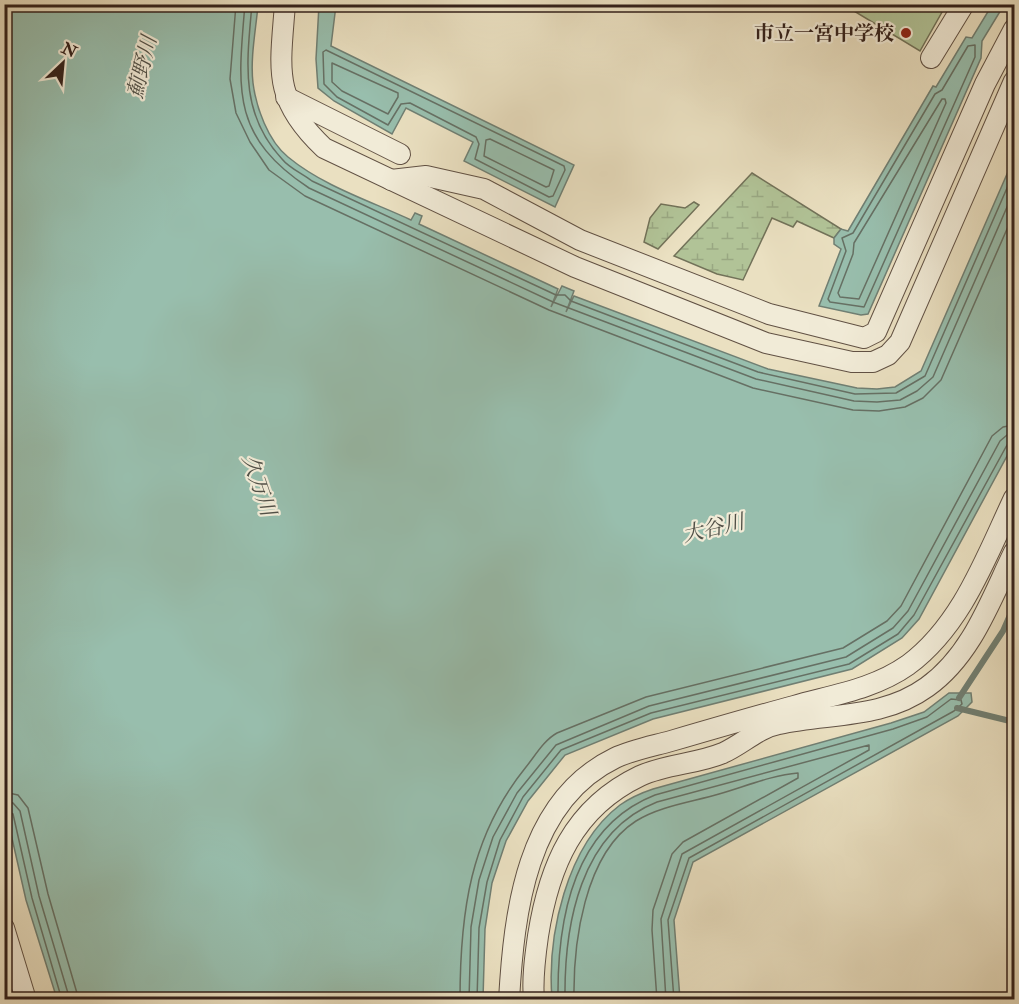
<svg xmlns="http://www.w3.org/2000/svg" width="1019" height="1004" viewBox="0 0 1019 1004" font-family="'IM FELL Double Pica','Noto Serif JP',serif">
<defs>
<pattern id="wetland-marsh" width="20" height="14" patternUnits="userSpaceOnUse" patternTransform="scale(1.5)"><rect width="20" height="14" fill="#b1c397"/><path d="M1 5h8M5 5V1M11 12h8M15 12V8" fill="none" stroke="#99a782"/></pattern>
</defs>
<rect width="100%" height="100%" fill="#eae0c1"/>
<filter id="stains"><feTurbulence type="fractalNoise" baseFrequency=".00333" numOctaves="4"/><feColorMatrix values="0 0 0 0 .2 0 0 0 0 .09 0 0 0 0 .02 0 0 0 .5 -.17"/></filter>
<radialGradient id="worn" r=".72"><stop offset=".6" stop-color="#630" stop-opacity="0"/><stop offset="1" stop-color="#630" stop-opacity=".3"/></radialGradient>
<g fill="url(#wetland-marsh)" stroke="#727259" stroke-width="1.5">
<polygon points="752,173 841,229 834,238 797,221 793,227 772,218 743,280 717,274 674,256"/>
<polygon points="694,202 699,205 658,249 644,242 650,218 661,204 685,208"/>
</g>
<polygon fill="#b1c397" stroke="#727259" stroke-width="1.5" points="844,5 946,5 920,51"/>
<g fill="#98bead" stroke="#707f73" stroke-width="1.5">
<path d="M4 5H258C256 29 250 58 253 83 256 107 268 141 288 157 323 186 370 201 411 220L415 213 422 216 419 224 558 289 551 307 562 286 574 291 566 312 574 296 768 369 857 388 877 389 895 387 921 371 1014 158V443L919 619 902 638 852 669 653 719 565 755 528 801 506 841 492 883 485 929 483 999H57L26 900 4 803Z"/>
<polygon points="319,5 336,5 331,46 574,165 555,207 464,161 473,142 406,108 392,134 334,101 318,88 316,59"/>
<polygon points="992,5 1004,5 982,41 981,58 868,314 861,315 819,306 841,249 834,244 834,238 841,229 848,231 933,86 936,87 966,37 972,38"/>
<path d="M949 693H971L972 702 958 716 693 862 674 920 680 999H552C547 936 566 846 620 805 630 798 641 793 653 789L891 723 924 712Z"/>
</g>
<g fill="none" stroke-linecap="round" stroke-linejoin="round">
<g stroke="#667064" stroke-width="1.5">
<polyline points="236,4 230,79 236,113 250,142 269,170 305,196 549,310 753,388 853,410 879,411 905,407 923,398 941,380 1014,213"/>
<path d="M245 4C238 88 230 136 309 188L553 302 756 379 854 401 877 402 900 400 917 391 933 377 1014 191"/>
<path d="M252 4C247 61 239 113 282 159 289 168 303 174 312 181L556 295H565L571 301 758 372 855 394 896 393 925 376 1014 172"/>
<polygon points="975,45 975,57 864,307 830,302 828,299 846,251 842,238 853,233 935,94 942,90 968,46"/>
<polygon points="326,50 564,166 565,170 553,196 549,197 475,159 479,144 476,137 410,103 401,104 388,125 337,97 324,84 323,52"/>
<polygon points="332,63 398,93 398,97 388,114 342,91 332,82"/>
<polygon points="942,99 945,99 946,103 859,299 840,297 838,293 853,254 854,243"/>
<polygon points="490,139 554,170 549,186 546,187 484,156 486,140"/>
<polyline points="4,792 18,795 28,808 48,894 79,1000"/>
<polyline points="4,801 13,803 20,811 39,896 70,1000"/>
<polyline points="4,809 13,814 32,898 62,1000"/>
<path d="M460 1000C460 913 470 836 526 767 535 756 544 740 557 733L646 697 843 648 887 621 901 606 992 436 1003 427 1014 425"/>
<polyline points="469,1000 471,927 479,880 493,837 517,793 556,745 649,706 846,657 893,628 908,611 1000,441 1007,435 1014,434"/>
<polyline points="477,1000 479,928 487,882 500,840 523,797 561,750 651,713 849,664 898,634 914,615 1007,445 1014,441"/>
<path d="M558 1000C557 921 573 827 655 795L893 729 927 717 951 699 961 700 962 704 954 711 689 858 668 920 674 1000"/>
<path d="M565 1000C564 925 580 832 657 802L869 745V750L682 854 661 919 666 1000"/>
<path d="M574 1000C573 944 584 854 636 821 660 806 692 802 719 794 744 787 772 775 798 773V778L683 842 672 854 653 910 652 930 657 1000"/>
</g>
<g stroke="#707f73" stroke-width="6">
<polyline points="959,698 1003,631 1014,606"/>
<polyline points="957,708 1014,722"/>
</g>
<g stroke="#615144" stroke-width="22">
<g id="street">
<path d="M285 4C280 70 272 99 324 148L575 267 766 343 852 362H873L888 355 900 342 1014 81"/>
<polyline points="931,58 964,4"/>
<polyline points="286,97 400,154"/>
<polyline points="391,180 426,176 484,189 580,240 769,314 864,338 876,332 985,84 1014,29"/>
<polyline points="4,928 26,1000"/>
<path d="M509 1000C514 913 526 801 615 758 632 750 653 746 671 741 712 729 753 717 794 706 833 695 874 689 908 665 962 625 986 557 1014 498"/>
<path d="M534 1000C532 979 535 957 538 936 549 866 573 808 640 776 666 764 697 764 723 753 743 744 758 728 779 724 829 713 883 719 927 687 972 655 991 599 1014 552"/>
</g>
</g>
<use href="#street" stroke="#f1ebd7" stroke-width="20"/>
</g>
<circle fill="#8f2418" stroke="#f1ebd7" stroke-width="2" cx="906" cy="33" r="6"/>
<g text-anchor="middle" stroke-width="4.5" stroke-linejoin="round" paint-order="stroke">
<g font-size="20" font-weight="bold" fill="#33211b" stroke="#f1ebd7" text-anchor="end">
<text x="894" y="40">市立一宮中学校</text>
</g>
<g font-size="21" font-style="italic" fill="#515047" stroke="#f1ebd7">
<text transform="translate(142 67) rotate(-76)" y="7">薊野川</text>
<text transform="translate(259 485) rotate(71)" y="7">久万川</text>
<text transform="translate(713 528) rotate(-13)" y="7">大谷川</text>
</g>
</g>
<rect width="1019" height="1004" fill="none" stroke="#eae0c1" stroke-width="24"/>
<rect x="6" y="6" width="1007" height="992" fill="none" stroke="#33211b" stroke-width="3"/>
<rect x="12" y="12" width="995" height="980" fill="none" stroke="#33211b" stroke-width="1.5"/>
<g transform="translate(63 63) rotate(26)" stroke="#f1ebd7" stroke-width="4.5" paint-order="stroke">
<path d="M0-4.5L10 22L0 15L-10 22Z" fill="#33211b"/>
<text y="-9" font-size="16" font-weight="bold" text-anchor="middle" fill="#33211b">N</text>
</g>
<rect width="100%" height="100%" filter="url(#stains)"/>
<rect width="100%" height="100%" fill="url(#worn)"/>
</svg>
